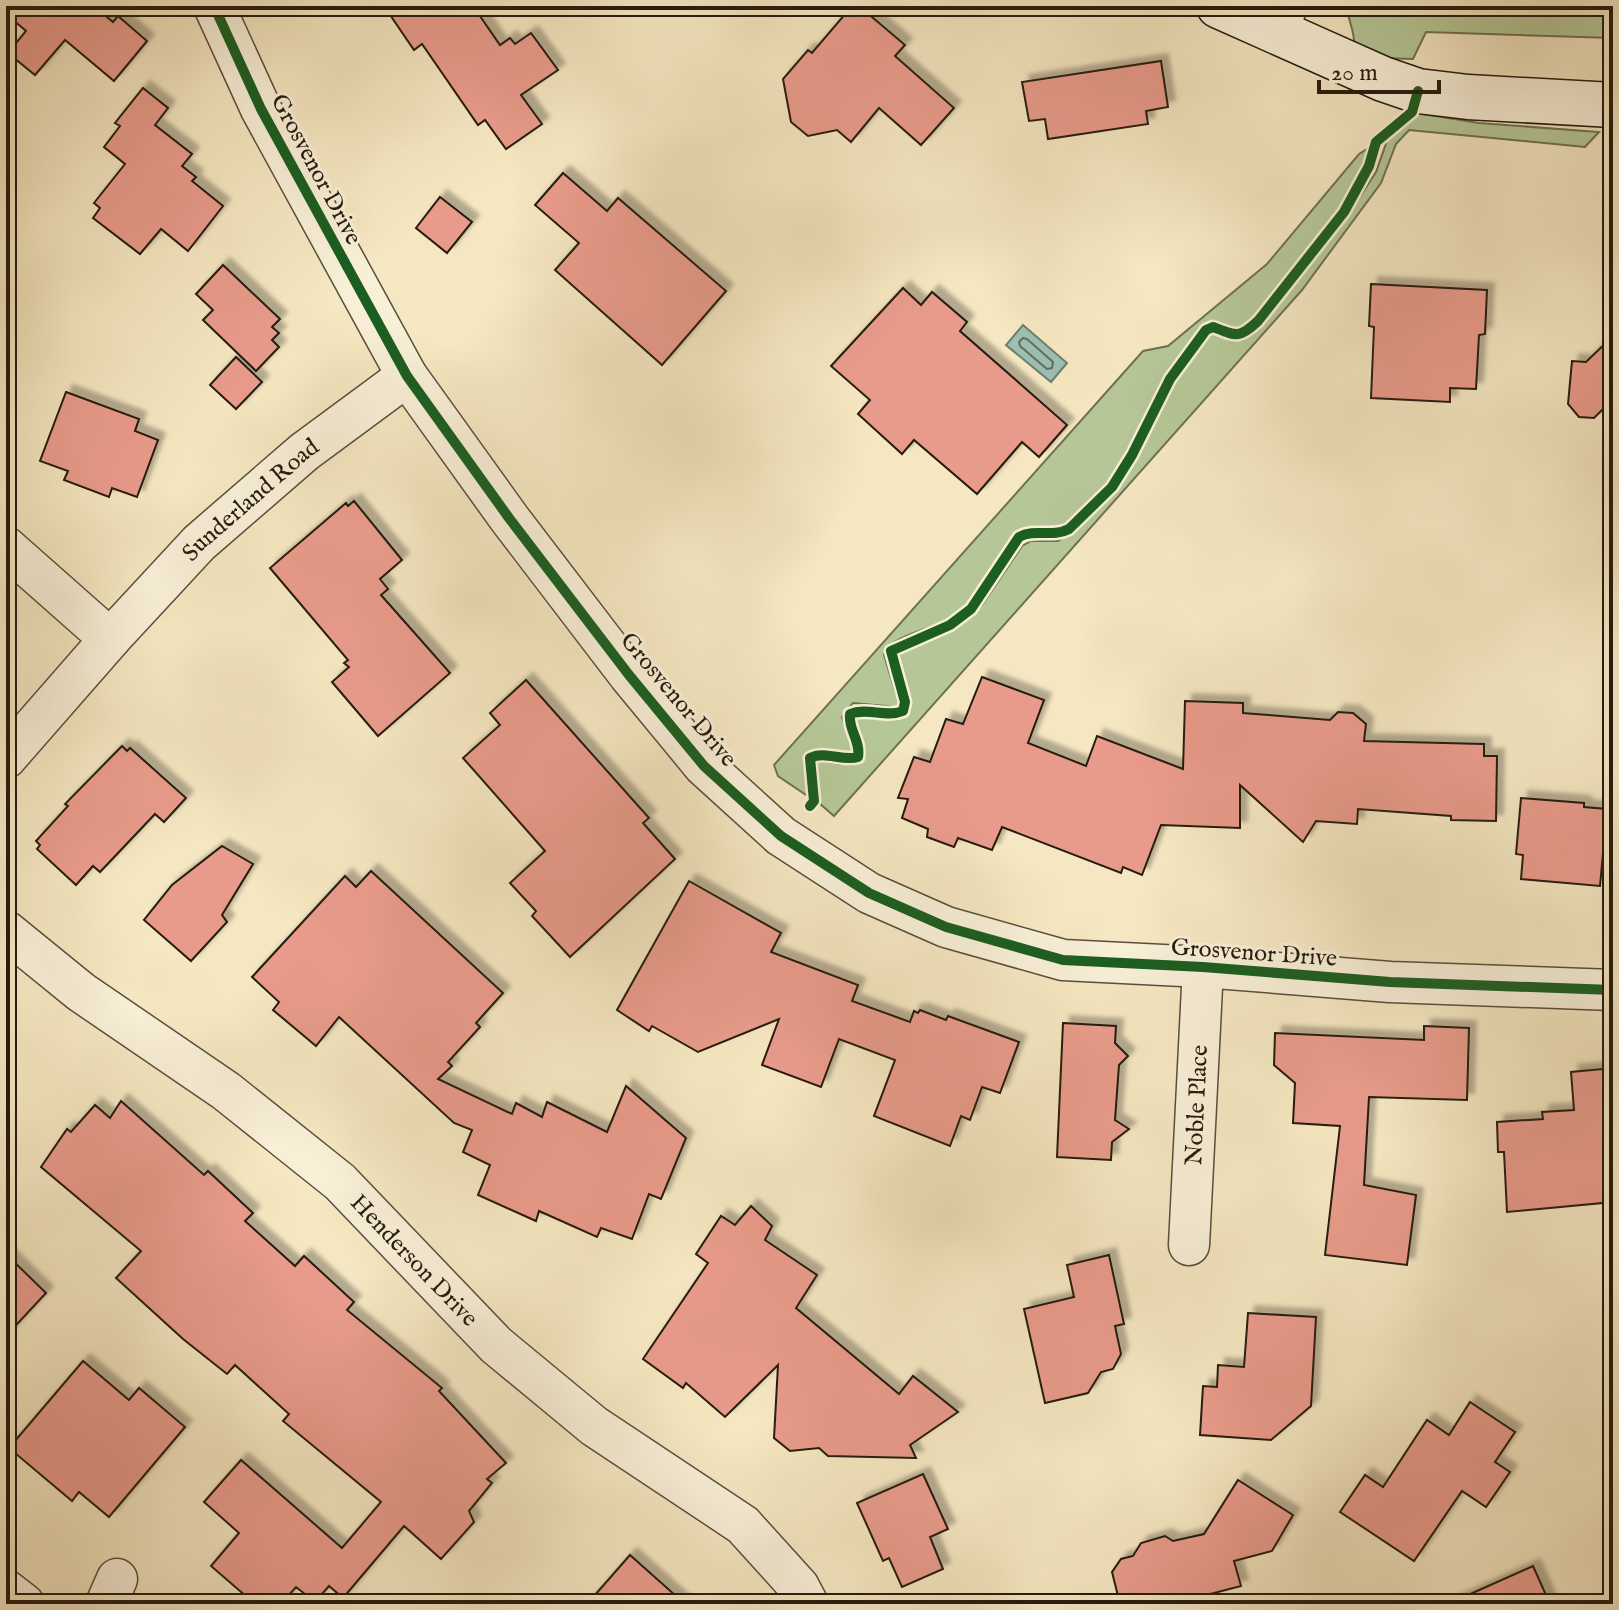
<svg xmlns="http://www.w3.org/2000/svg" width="1619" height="1610" viewBox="0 0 1619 1610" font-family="'IM FELL English',serif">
<defs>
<filter id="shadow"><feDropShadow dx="7" dy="-7" stdDeviation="2" flood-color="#0004"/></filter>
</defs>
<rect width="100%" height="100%" fill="#f5e7c1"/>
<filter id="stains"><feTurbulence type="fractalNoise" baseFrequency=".0025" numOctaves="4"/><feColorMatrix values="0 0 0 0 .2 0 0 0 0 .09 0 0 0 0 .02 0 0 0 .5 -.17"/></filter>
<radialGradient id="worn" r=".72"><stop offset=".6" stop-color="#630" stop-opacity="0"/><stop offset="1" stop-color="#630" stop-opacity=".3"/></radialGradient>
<g fill="#b6c797" stroke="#6e7153" stroke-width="2">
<path d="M1348 6H1613V38L1426 32 1413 59 1382 58 1354 45C1355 28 1346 19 1348 6Z"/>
<path d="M1417 113 1479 123 1599 132 1585 147 1409 130 1396 144 1381 183 1302 290 834 816 819 803 814 763 817 761 851 765 863 758 865 749 853 718 857 716C874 717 899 724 909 709L896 654 898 651 956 628 982 605 1022 546 1031 541H1058L1082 524 1108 499 1129 470 1172 386 1207 337 1213 333C1234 340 1240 343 1259 328L1346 218 1376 172 1388 138Z"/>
<path d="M1369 148C1347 215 1295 268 1251 322L1234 330 1209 322 1198 330 1156 395 1130 453 1102 492 1080 515 1058 528 1021 530C996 560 982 600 947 620 930 629 888 637 884 655L899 704 897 707 853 703 842 717 853 749 851 753 846 755 814 751 807 754 804 762 809 797 778 776 774 765 1143 351 1168 346 1267 264 1359 154Z"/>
</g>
<polygon fill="#9cc0b3" stroke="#6c7e71" stroke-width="2" points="1023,325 1067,363 1051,382 1006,345"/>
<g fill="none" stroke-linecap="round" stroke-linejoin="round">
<polygon stroke="#606e61" stroke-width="2" points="1023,338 1027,339 1053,362 1052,368 1047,369 1020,346 1019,342"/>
</g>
<g fill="#e99b8b" stroke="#251b0f" stroke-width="2" filter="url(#shadow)">
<polygon points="6,6 94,6 113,22 118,16 147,41 114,81 65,40 35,75 8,53 26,31 6,14"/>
<polygon points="384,6 473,6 500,45 510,38 515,44 531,33 558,70 521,95 542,124 506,149 485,120 478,125 422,44 414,50"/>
<polygon points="852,6 859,6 905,45 895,56 954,108 921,145 879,108 851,142 837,130 808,136 791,122 783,79 808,50 812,53"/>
<polygon points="1161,61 1168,107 1146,111 1148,124 1048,139 1045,119 1029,121 1022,82"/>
<polygon points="143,88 168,108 155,125 192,154 182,166 196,177 192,181 223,206 188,251 161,229 140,254 93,218 100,208 94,203 125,164 104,147 120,126 115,123"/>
<polygon points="563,173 607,211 618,198 726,291 662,365 555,270 579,243 535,205"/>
<polygon points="440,197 472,222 447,253 416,228"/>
<polygon points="223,265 280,319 272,327 279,333 272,340 279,347 256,371 203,320 213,310 196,294"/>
<polygon points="1371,284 1487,290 1485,334 1479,335 1476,389 1450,388 1450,402 1371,398 1374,327 1369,326"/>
<polygon points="903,288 921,305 932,292 967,322 960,331 1067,425 1039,457 1022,442 977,494 914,440 902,454 858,414 870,400 831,366"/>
<polygon points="1612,337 1607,405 1594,418 1579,417 1568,404 1572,361 1586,362"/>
<polygon points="236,357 262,382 236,409 210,385"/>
<polygon points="66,392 139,419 135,431 158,440 137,497 112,488 109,497 64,480 68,471 40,461"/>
<polygon points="354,501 402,560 380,579 388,589 381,595 450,673 378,736 332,682 349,667 344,663 348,660 270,568 346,503 348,506"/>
<polygon points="982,677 1044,700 1028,743 1086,766 1097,736 1183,769 1185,701 1243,703 1243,713 1330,720 1338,712 1353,713 1366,724 1364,741 1484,744 1484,756 1497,756 1496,821 1451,820 1451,816 1358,809 1357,824 1316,821 1303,842 1240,785 1240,828 1161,825 1142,875 1123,867 1121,873 1002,827 992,850 958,838 954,847 927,837 928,829 902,818 908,799 898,798 914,757 930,762 946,719 963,724"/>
<polygon points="526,680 649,818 643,823 675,859 570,957 532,916 536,911 510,883 545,851 463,758 500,725 490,713"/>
<polygon points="122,746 127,751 130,748 186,798 164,822 155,814 100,872 93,866 76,885 37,849 40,845 36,841 68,806 65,804"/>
<polygon points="1521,798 1584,803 1584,807 1607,809 1600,886 1521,879 1523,855 1516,854"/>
<polygon points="222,846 253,864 222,915 227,922 191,961 144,920 172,885"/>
<polygon points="371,871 503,993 476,1023 480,1027 448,1062 452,1066 438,1079 512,1114 516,1103 542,1117 547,1102 607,1132 626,1086 686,1138 661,1199 649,1194 632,1239 601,1228 597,1237 539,1211 536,1221 478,1195 490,1165 463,1152 472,1130 454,1123 339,1017 316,1046 273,1010 279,1002 252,977 345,876 356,887"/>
<polygon points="689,881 781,933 771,952 858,985 852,1001 910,1022 914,1011 918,1013 920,1010 946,1020 948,1016 1019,1042 1000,1093 982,1087 970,1120 961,1116 950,1146 874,1116 895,1060 839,1039 821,1087 762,1065 779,1019 698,1052 652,1026 649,1031 617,1010"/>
<polygon points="1063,1023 1116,1026 1115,1043 1128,1056 1119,1065 1115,1120 1129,1129 1112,1142 1111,1160 1057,1157"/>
<polygon points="1424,1026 1469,1028 1467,1100 1369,1097 1364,1185 1416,1195 1407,1265 1325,1255 1340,1126 1293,1123 1295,1083 1274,1065 1275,1033 1424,1040"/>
<polygon points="1613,1068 1613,1202 1507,1212 1504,1152 1498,1152 1497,1122 1543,1119 1542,1112 1574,1110 1571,1072"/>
<polygon points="121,1101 204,1175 208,1171 253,1213 245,1221 295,1266 304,1256 354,1302 347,1310 442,1388 439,1391 506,1463 487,1479 492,1483 469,1511 474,1522 441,1559 404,1526 343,1598 329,1586 315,1602 296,1587 281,1604 255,1604 211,1566 239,1533 204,1502 241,1460 342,1548 381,1502 283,1421 289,1414 235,1365 227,1374 183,1339 116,1278 141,1251 41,1167 67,1129 71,1132 95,1105 110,1118"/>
<polygon points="751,1206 772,1226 765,1240 817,1275 796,1308 899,1394 913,1376 958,1412 910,1445 916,1458 828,1456 819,1448 790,1451 774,1438 778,1365 725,1417 686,1383 683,1388 643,1359 708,1263 696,1254 721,1216 735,1225"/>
<polygon points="6,1254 46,1293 6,1336"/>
<polygon points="1109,1255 1124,1324 1115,1326 1121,1354 1113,1369 1101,1372 1088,1393 1045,1403 1024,1309 1074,1297 1067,1265"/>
<polygon points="1248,1313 1316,1317 1311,1406 1271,1440 1200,1435 1203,1386 1217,1387 1218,1365 1244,1367"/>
<polygon points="83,1361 129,1400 139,1388 185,1427 109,1517 79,1492 72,1501 9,1448"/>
<polygon points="1470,1402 1515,1432 1495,1462 1510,1472 1486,1507 1462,1491 1414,1561 1340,1512 1365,1475 1383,1487 1427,1420 1449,1435"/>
<polygon points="923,1474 948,1529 930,1537 943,1569 902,1587 889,1558 883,1561 857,1503"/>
<polygon points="1238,1480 1293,1515 1272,1551 1234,1561 1241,1586 1191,1599 1192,1604 1120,1604 1112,1572 1121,1559 1133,1556 1141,1543 1165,1536 1173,1541 1204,1534"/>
<polygon points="630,1555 685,1604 587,1604"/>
<polygon points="1533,1566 1550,1604 1448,1604"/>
</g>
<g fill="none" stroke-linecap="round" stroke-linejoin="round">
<g stroke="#594e3c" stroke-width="23">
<polyline id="lane" points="1288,35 1297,6"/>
</g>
<g stroke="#594e3c" stroke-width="43">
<g id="street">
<polyline points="214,6 261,109 407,376 509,518 629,675 704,766 781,836 869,893 946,927 1063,960 1203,967 1390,982 1613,990"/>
<polyline points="6,547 110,639 6,758"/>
<path id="s1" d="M110 639 199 543 304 452 407 376"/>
<path id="s2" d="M6 931 81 992 226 1091 340 1182 496 1345 594 1426 743 1525 799 1587 808 1604"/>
<path id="s3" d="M1189 1245 1203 967"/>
<polyline points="6,1590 24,1604"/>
<polyline points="106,1604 117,1579"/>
</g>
</g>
<g stroke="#251b0f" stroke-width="47">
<polyline id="secondary" points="1219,6 1383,79 1418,91 1468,97 1613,105"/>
</g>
<use href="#lane" stroke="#f8efd7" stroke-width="20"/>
<use href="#street" stroke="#f8efd7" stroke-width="40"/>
<use href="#secondary" stroke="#f8efd7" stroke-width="44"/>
<g stroke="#f8efd7" stroke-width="15">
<g id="cycleway">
<polyline points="214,6 261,109 407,376 509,518 629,675 704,766 781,836 869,893 946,927 1063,960 1203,967 1390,982 1613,990"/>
<path d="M810 806 814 801 810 758C825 750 843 762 858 757 861 741 848 730 850 714 867 707 886 718 903 711L905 702 891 651 950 625 971 609 1019 537C1035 528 1052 538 1069 529L1112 487 1132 455 1170 379 1206 330 1213 327C1236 336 1239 339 1258 321L1344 212 1369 166 1376 142 1412 112 1418 91"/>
</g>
</g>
<use href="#cycleway" stroke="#1b5e20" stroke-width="10"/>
</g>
<g text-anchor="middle" stroke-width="6" stroke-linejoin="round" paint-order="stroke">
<g font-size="24" fill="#251b0f" stroke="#f8efd7">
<text transform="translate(317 169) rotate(62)" y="8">Grosvenor Drive</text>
<text dy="8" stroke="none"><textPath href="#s1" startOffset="198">Sunderland Road</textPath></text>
<text transform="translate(679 699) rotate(50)" y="8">Grosvenor Drive</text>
<text transform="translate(1254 952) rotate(4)" y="8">Grosvenor Drive</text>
<text dy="8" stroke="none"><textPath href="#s3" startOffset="140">Noble Place</textPath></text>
<text dy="8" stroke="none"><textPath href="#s2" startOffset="526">Henderson Drive</textPath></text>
</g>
</g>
<rect width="1619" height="1610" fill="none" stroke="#f5e7c1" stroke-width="32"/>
<rect x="8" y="8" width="1603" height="1594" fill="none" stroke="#251b0f" stroke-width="4"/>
<rect x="16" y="16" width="1587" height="1578" fill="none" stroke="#251b0f" stroke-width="2"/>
<path d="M1319 80v12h120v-12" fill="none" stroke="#251b0f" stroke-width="4"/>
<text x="1331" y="80" font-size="24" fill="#251b0f" stroke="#f8efd7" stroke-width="6" paint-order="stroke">20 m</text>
<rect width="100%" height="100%" filter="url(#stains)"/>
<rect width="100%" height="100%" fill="url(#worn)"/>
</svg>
